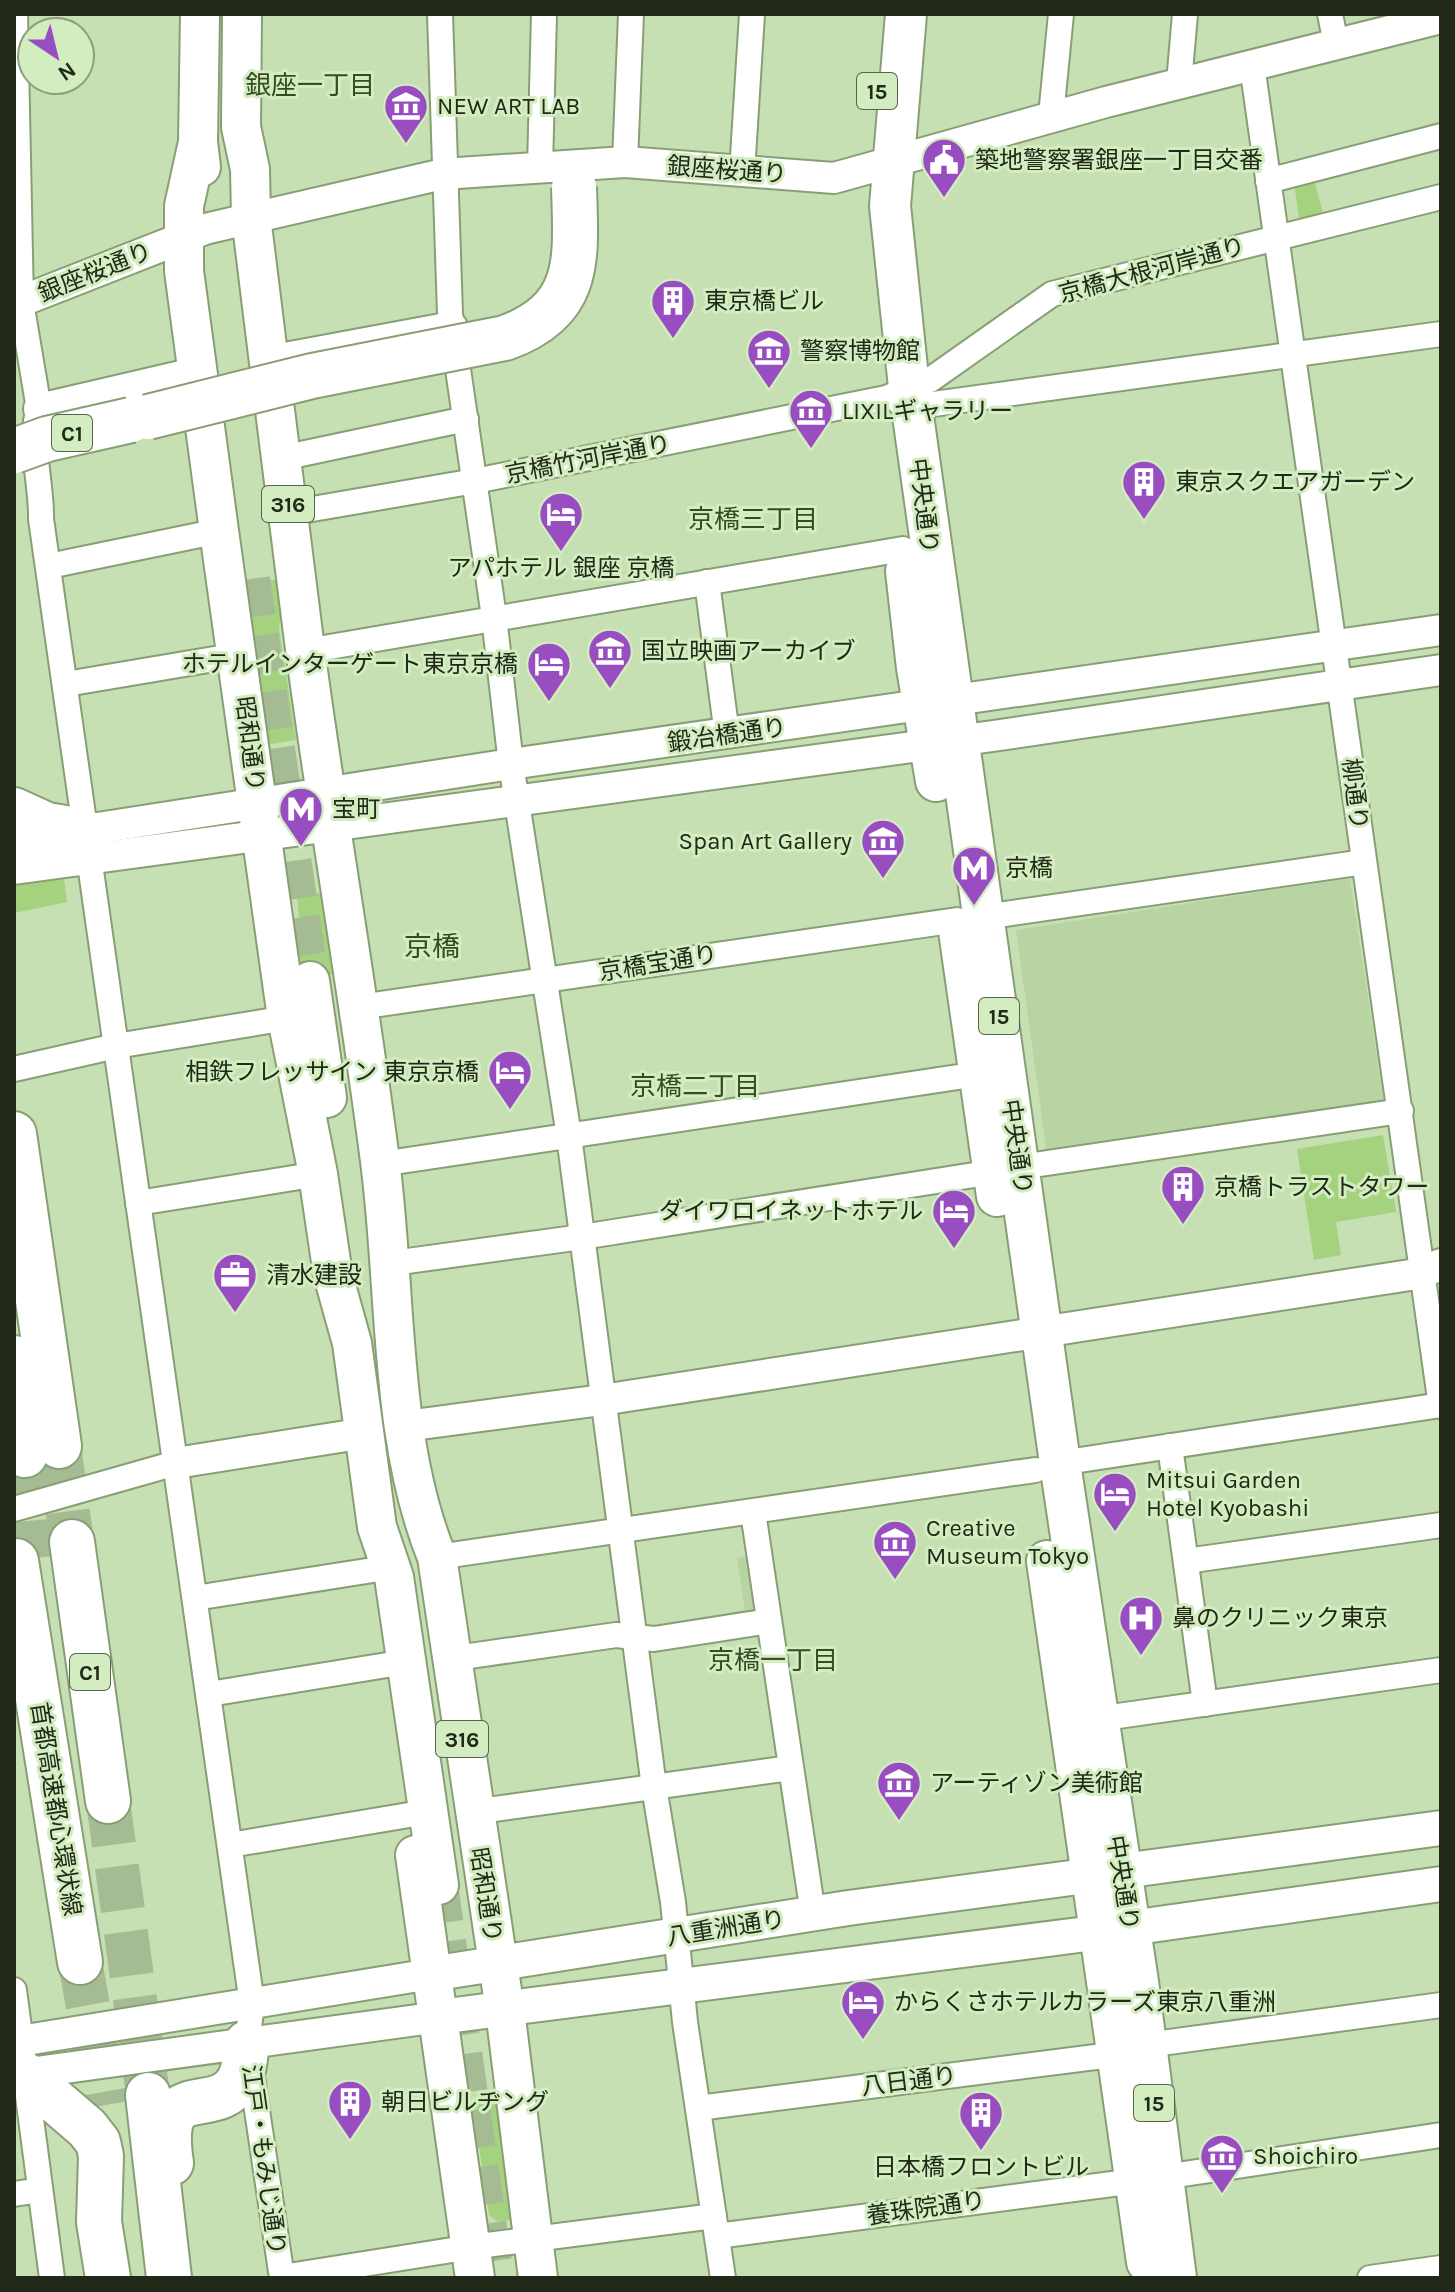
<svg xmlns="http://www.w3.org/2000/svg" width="1455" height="2292" viewBox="0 0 1455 2292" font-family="Karla,'Noto Sans JP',sans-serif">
<rect width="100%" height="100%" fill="#c6dfb3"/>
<g fill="#b8d4a2">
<polygon points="1350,878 1384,1104 1047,1154 1016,930"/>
<polygon points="751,1556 759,1607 745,1610 737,1558"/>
</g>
<g fill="#a5d27e">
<polygon points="1313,176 1323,213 1299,219 1294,182"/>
<polygon points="286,578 279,628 296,740 265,745 241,584"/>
<polygon points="64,879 67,902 14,913 14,886"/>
<polygon points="328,892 339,973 298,980 301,941 297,895"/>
<polygon points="1383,1135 1396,1212 1336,1222 1341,1255 1314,1260 1297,1149"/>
<polygon points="501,2100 513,2219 498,2222 489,2215 473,2104"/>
</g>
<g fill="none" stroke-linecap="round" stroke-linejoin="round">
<g stroke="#a5bb94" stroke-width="38" stroke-dasharray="38 19" stroke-linecap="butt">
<polyline points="251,579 310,981"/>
<polyline points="439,1885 494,2269"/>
</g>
<g stroke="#a5bb94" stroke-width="44" stroke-dasharray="44 22" stroke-linecap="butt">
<polyline points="59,1446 72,1542"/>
<polyline points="25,1455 35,1558"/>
<polyline points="108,1801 148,2095"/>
<polyline points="80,1962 106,2105"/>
</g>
<g stroke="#889f75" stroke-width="28">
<g id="minor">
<path d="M15 14 21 302 39 409C28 441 42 484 41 519L252 2004 247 2043 282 2278"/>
<polyline points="440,14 450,314 494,617 511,764 569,1136 654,1787 673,1902 685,2022 723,2278"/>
<polyline points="1330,14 1336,44"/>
<polyline points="1252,65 1441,1406"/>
<polyline points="1179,83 1185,14"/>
<polyline points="1051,116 1061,14"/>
<polyline points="625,162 631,14"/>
<polyline points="540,167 544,14"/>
<polyline points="742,172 752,14"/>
<polyline points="1268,181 1441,136"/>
<polyline points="900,403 912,407 1441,334"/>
<polyline points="282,458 466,419"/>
<polyline points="289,513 475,481 886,398 930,380 1052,294 1441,197"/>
<polyline points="49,566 219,531"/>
<polyline points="707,582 727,735"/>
<polyline points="306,651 903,549"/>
<polyline points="66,684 238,655"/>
<polyline points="984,917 1364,862"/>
<polyline points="359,1007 957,920"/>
<polyline points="14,1069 116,1046 287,1018"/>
<polyline points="381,1164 978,1074"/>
<polyline points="1020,1167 1401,1111"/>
<polyline points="138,1203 318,1174"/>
<polyline points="393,1263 582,1237 993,1172"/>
<polyline points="1170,1446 1205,1704"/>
<polyline points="1060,1463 1441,1405"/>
<polyline points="14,1509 176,1463"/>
<polyline points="753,1512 813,1914"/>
<polyline points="437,1557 1035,1470"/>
<polyline points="1186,1561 1441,1525"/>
<polyline points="195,1598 373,1570"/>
<polyline points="449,1659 616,1635 654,1639 769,1621"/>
<polyline points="209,1694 387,1665"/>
<polyline points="1097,1719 1441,1670"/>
<polyline points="473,1812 790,1768"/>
<polyline points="230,1845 409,1815"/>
<polyline points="14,1990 52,2278"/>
<polyline points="1147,2045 1441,2005"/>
<polyline points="698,2108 1119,2054"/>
<polyline points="1164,2177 1441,2135"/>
<polyline points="14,2194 40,2190"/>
<polyline points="717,2236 1135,2181"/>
<polyline points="282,2277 471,2247 714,2216"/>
<polyline points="1370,2278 1441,2268"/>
</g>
</g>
<g stroke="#889f75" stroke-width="34">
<g id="tertiary">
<polyline points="14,304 205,229 443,174 625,162 834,178 1106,102 1441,18"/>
<polyline points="269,361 452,327"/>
<polyline points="39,409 198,372"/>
<polyline points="14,841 511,764 1441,630"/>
<polyline points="14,869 993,736 1441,670"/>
<polyline points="406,1426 602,1400 1423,1273 1441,1264"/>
<polyline points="176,1463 365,1433"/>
<polyline points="14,2042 431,1974"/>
<polyline points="14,2075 439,2017"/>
</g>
</g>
<g stroke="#889f75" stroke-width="38">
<g id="secondary">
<polyline points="431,1974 848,1908 1441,1828"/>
<polyline points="439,2017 1102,1932 1441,1884"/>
</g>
</g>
<g stroke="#889f75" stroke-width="42">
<g id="primary">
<polyline points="200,14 198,142 201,167"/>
<path d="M242 14 241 127 250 169 251 217C269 361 286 505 305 649 328 820 358 990 380 1161 397 1289 388 1437 437 1557L505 2010 538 2278"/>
<polyline points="198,142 184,206 184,271 219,531 287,1018 318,1174 333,1275 352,1343 377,1527 394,1577 439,1885"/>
<polyline points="310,981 327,1098"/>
<polyline points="415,1855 475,2278"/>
</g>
</g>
<g stroke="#889f75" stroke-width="44">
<g id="trunk">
<polyline points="906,14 890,206 909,387 1060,1463 1138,1982 1176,2278"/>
<polyline points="906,571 917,668 936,781"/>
<polyline points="959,931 997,1196"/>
<polyline points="1047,1561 1147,2262"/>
</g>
</g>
<g stroke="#889f75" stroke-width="48">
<g id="motorway">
<polyline points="14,810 47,825 83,831"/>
<polyline points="14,1134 59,1446"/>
<polyline points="14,1358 25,1455"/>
<polyline points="72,1542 108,1801"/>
<polyline points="16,1561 80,1962"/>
<polyline points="24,2074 87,2128 98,2142 101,2156 99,2222 108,2278"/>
<polyline points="148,2095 169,2278"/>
<path d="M171 2163C157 2072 216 2122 239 2080 245 2069 245 2055 247 2043"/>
</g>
</g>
<use href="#minor" stroke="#fff" stroke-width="24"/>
<use href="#tertiary" stroke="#fff" stroke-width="30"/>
<use href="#secondary" stroke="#fff" stroke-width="34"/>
<use href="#primary" stroke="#fff" stroke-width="38"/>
<use href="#trunk" stroke="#fff" stroke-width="40"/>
<use href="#motorway" stroke="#fff" stroke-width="44"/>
<g stroke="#889f75" stroke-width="48" stroke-linecap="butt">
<g id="motorway-bridge">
<path d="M148 417 312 376 505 338C583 310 576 258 574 187"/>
<polyline points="14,451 47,439 131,420"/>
</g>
</g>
<use href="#motorway-bridge" stroke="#fff" stroke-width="44"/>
</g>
<defs>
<g id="museum-pin" transform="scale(2.3)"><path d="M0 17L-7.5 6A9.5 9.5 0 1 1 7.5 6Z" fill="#984ec0" stroke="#d3ecc0"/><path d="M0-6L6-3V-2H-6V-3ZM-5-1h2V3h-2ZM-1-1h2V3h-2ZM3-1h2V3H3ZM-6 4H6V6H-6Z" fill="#fff"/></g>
<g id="civic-pin" transform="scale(2.3)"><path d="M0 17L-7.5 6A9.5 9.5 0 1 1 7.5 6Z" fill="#984ec0" stroke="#d3ecc0"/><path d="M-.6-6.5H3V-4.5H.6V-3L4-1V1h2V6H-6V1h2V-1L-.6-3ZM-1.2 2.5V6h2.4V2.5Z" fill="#fff"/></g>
<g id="building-pin" transform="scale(2.3)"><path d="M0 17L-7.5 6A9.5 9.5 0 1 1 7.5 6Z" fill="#984ec0" stroke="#d3ecc0"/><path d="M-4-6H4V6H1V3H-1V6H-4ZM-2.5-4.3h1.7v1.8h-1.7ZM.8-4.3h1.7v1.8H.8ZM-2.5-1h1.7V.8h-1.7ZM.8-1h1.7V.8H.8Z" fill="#fff"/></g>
<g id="hotel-pin" transform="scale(2.3)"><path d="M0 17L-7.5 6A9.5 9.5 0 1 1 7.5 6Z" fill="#984ec0" stroke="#d3ecc0"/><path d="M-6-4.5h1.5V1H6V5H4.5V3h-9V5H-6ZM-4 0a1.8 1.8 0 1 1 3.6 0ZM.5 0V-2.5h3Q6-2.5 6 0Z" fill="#fff"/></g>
<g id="metro-pin" transform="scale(2.3)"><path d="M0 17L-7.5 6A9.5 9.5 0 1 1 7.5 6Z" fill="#984ec0" stroke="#d3ecc0"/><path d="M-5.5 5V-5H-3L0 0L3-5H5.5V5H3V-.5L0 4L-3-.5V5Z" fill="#fff"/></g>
<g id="office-pin" transform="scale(2.3)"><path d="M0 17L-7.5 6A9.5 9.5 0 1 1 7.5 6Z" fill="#984ec0" stroke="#d3ecc0"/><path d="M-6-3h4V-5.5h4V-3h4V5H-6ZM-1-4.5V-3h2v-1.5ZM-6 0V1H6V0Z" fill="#fff"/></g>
<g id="hospital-pin" transform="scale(2.3)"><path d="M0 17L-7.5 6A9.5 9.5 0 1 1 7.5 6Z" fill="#984ec0" stroke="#d3ecc0"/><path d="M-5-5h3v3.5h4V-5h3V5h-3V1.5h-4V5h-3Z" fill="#fff"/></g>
</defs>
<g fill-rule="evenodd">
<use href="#museum-pin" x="406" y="106"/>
<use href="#civic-pin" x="944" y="160"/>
<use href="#building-pin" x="673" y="301"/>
<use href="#museum-pin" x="769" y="351"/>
<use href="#museum-pin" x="811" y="411"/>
<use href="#building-pin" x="1144" y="482"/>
<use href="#hotel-pin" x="561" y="514"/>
<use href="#museum-pin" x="610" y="651"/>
<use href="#hotel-pin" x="549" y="664"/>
<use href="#metro-pin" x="301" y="809"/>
<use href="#museum-pin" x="883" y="841"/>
<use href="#metro-pin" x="974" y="868"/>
<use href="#hotel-pin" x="510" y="1072"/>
<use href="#building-pin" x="1183" y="1187"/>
<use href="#hotel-pin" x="954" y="1211"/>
<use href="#office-pin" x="235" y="1275"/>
<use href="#hotel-pin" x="1115" y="1494"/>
<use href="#museum-pin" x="895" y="1542"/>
<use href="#hospital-pin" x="1141" y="1618"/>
<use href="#museum-pin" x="899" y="1783"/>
<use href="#hotel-pin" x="863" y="2002"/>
<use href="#building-pin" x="350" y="2102"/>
<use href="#building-pin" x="981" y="2113"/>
<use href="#museum-pin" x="1222" y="2156"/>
</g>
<g text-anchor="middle" stroke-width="6" stroke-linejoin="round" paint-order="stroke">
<g fill="#d3ecc0" stroke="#56644b" stroke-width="2">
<rect x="857" y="73" width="40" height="36" rx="6"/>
<rect x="52" y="415" width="40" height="36" rx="6"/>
<rect x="262" y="486" width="52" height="36" rx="6"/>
<rect x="979" y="998" width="40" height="36" rx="6"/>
<rect x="70" y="1654" width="40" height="36" rx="6"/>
<rect x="436" y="1721" width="52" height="36" rx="6"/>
<rect x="1134" y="2085" width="40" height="36" rx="6"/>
</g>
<g font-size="22" font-weight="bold" fill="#212a19">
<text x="877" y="99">15</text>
<text x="72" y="441">C1</text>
<text x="288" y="512">316</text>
<text x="999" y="1024">15</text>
<text x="90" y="1680">C1</text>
<text x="462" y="1747">316</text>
<text x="1154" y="2111">15</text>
</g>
<g font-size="24" fill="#212a19" stroke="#d3ecc0" text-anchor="start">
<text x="437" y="114">NEW ART LAB</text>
<text x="975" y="168">築地警察署銀座一丁目交番</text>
<text x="704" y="309">東京橋ビル</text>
<text x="800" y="359">警察博物館</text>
<text x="842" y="419">LIXILギャラリー</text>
<text x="1175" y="490">東京スクエアガーデン</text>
<text x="561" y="576" text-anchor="middle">アパホテル 銀座 京橋</text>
<text x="641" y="659">国立映画アーカイブ</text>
<text x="518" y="672" text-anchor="end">ホテルインターゲート東京京橋</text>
<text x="332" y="817">宝町</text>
<text x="852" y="849" text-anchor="end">Span Art Gallery</text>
<text x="1005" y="876">京橋</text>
<text x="479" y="1080" text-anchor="end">相鉄フレッサイン 東京京橋</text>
<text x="1214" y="1195">京橋トラストタワー</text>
<text x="923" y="1219" text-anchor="end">ダイワロイネットホテル</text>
<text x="266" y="1283">清水建設</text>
<text x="1146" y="1488">Mitsui Garden<tspan x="1146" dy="28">Hotel Kyobashi</tspan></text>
<text x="926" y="1536">Creative<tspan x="926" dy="28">Museum Tokyo</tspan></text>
<text x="1172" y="1626">鼻のクリニック東京</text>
<text x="930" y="1791">アーティゾン美術館</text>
<text x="894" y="2010">からくさホテルカラーズ東京八重洲</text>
<text x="381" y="2110">朝日ビルヂング</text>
<text x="1253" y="2164">Shoichiro</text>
<text x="981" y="2175" text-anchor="middle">日本橋フロントビル</text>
</g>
<g font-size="24" fill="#212a19" stroke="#d3ecc0">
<text transform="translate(727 170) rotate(4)" y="8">銀座桜通り</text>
<text transform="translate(1152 270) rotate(-15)" y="8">京橋大根河岸通り</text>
<text transform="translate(95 272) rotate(-22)" y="8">銀座桜通り</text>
<text transform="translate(588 459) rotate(-11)" y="8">京橋竹河岸通り</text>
<text transform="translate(924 506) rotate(83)" y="8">中央通り</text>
<text transform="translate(727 735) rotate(-8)" y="8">鍛冶橋通り</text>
<text transform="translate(250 744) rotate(83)" y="8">昭和通り</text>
<text transform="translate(1355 794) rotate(83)" y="8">柳通り</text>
<text transform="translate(658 963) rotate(-9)" y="8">京橋宝通り</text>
<text transform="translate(1017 1147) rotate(82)" y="8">中央通り</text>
<text transform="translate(56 1809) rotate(81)" y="8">首都高速都心環状線</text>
<text transform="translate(1123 1883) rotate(81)" y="8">中央通り</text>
<text transform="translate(486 1895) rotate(81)" y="8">昭和通り</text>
<text transform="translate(726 1928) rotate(-9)" y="8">八重洲通り</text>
<text transform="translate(909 2081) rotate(-7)" y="8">八日通り</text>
<text transform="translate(264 2160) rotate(82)" y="8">江戸・もみじ通り</text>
<text transform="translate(926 2208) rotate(-8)" y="8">養珠院通り</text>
</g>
<g font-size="26" fill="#364a24" stroke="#d3ecc0">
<text x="310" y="94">銀座一丁目</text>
<text x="753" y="528">京橋三丁目</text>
<text x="695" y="1095">京橋二丁目</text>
<text x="773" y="1669">京橋一丁目</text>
</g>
<g font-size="28" fill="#364a24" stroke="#d3ecc0">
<text x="432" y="956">京橋</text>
</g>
</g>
<rect width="1455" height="2292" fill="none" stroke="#212a19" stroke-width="32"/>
<g transform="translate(56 56) rotate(145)"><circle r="38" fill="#d3ecc0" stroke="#8c9e7d" stroke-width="2"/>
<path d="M0-6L14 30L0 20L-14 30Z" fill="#984ec0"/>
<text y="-12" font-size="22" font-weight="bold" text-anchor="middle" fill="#212a19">N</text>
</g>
</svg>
